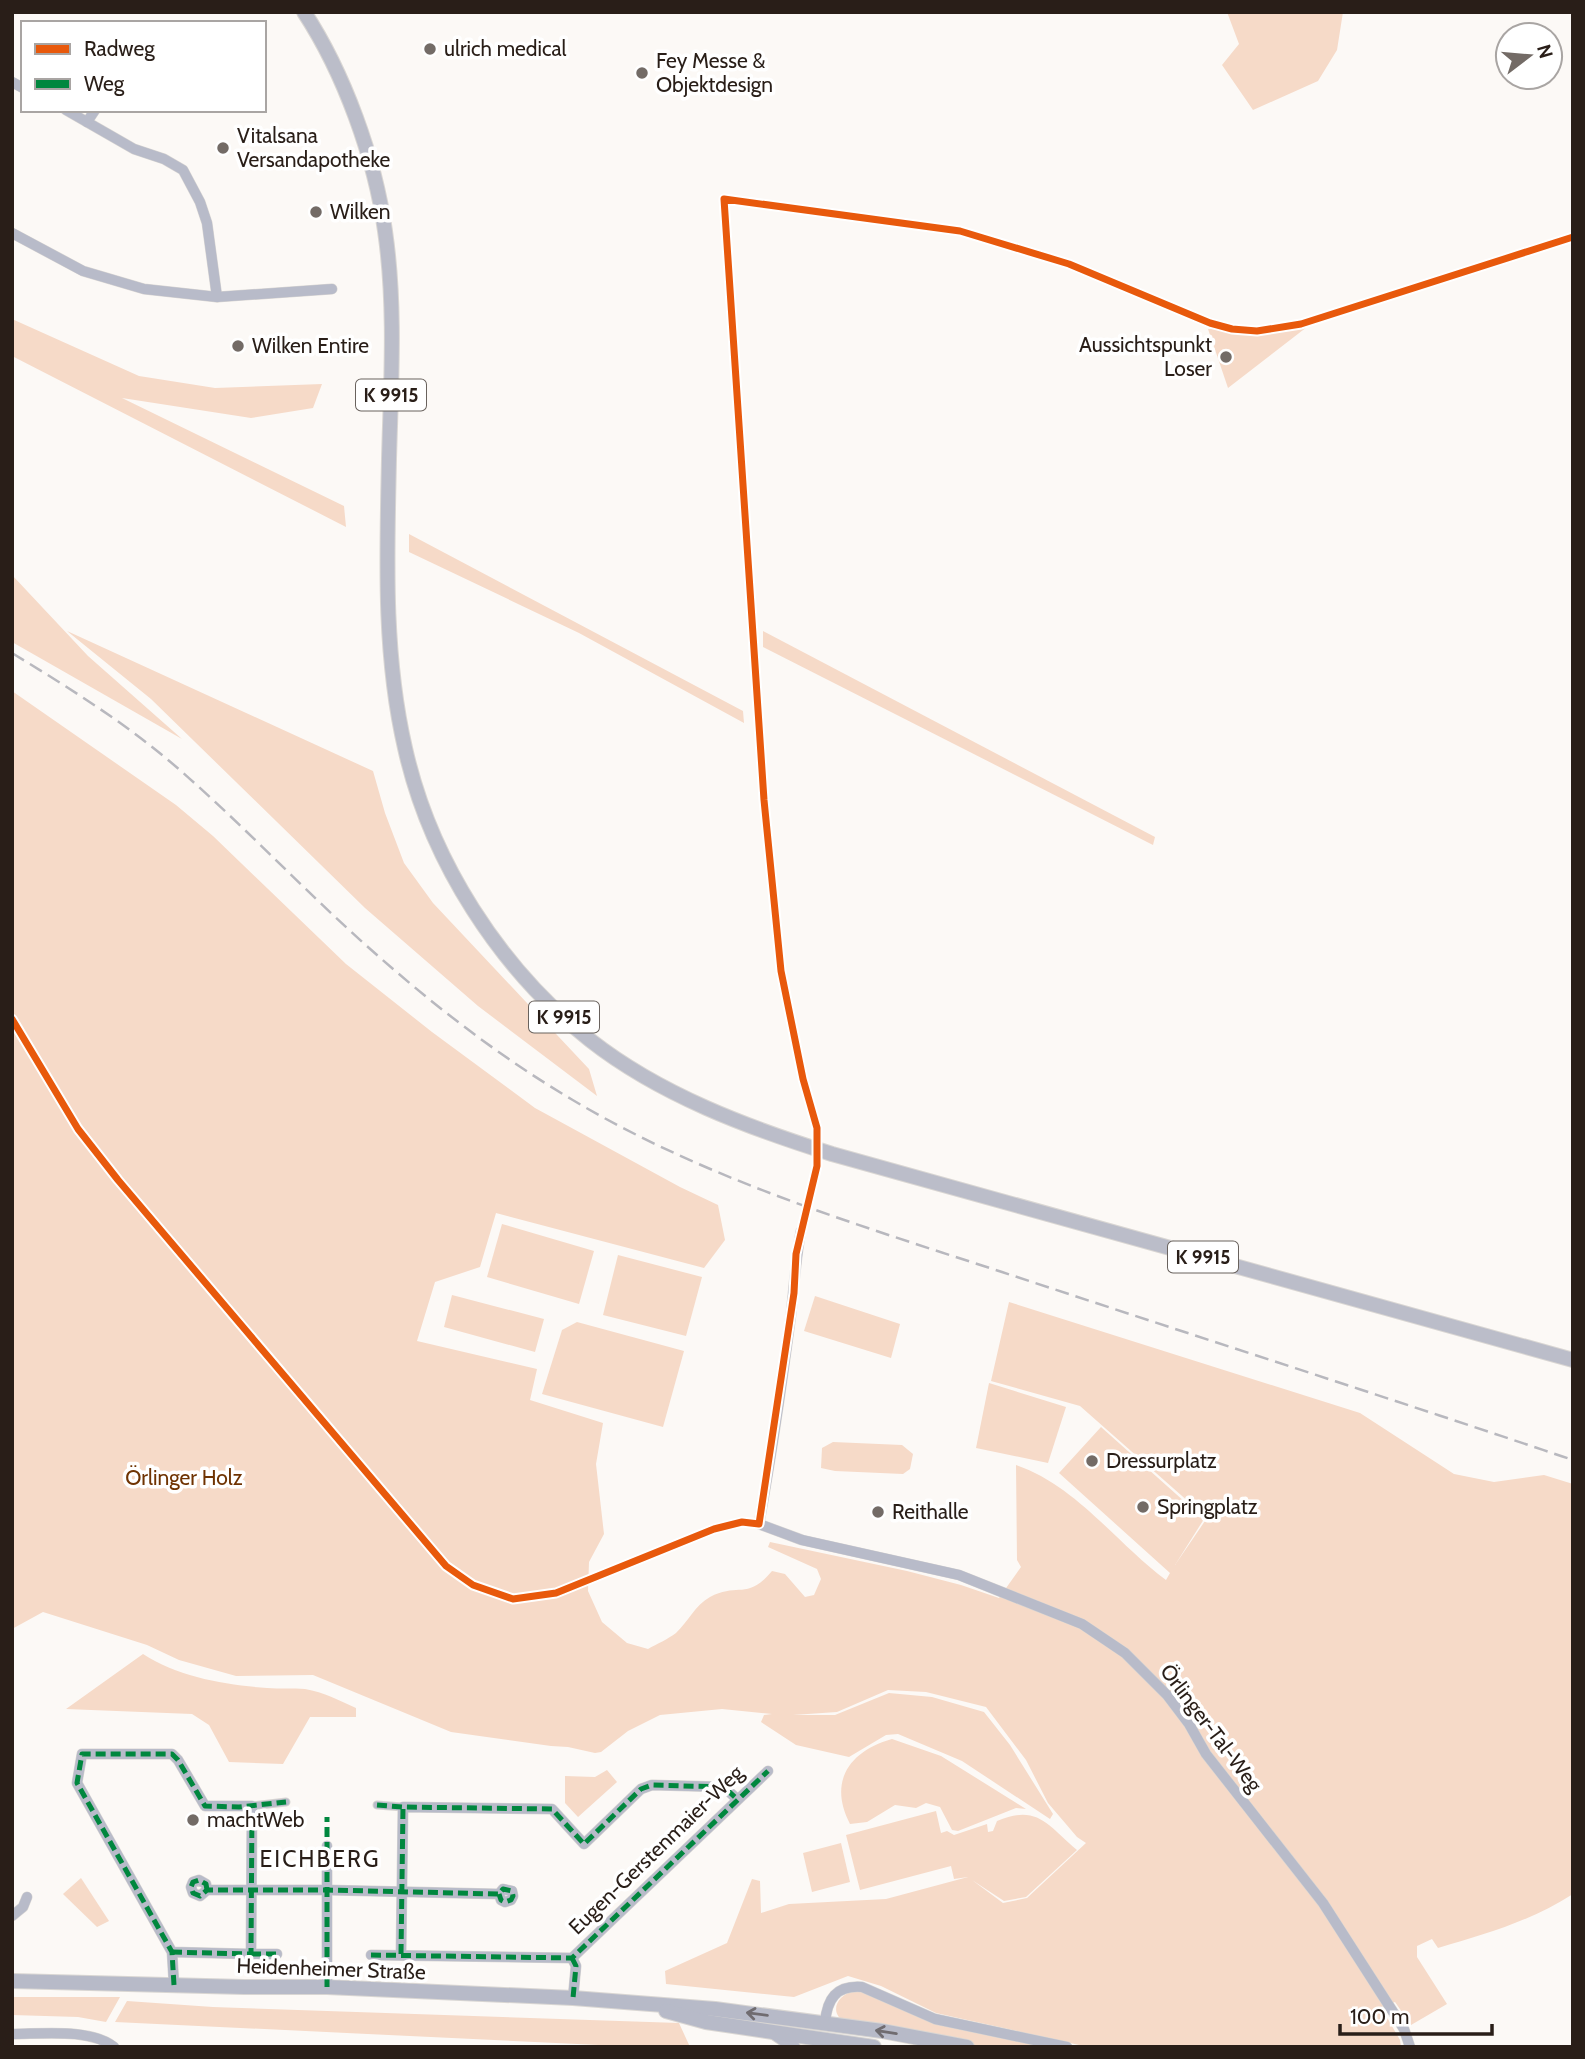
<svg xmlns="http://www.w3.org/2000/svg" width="1585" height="2059" viewBox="0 0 1585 2059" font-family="Cabin,sans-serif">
<rect width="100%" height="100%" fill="#fcf9f6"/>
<g fill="#f6dac8">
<polygon points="1227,12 1343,12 1337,50 1318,81 1253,110 1222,65 1239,44"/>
<polygon points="12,319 139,376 215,388 322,384 313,408 251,418 122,398 344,506 346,527 12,356"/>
<polygon points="1316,320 1228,388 1208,329 1257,331"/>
<polygon points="409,534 743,711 744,723 579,633 409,552"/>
<polygon points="12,575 88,656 182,739 12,642"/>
<polygon points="67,631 373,771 385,813 404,863 433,903 589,1069 597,1096 478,1006 365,908 151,699"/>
<polygon points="763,631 1155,837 1153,845 763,647"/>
<path d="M12 691 176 805 213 836 346 964 432 1032 535 1108 680 1187 718 1205 725 1240 704 1268 496 1213 480 1267 435 1282 417 1341 537 1369 530 1400 603 1423 596 1464 604 1534 589 1562 588 1591 602 1622 627 1643 648 1649C657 1644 668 1639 676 1633 688 1622 695 1605 710 1597 738 1582 747 1601 772 1571L785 1574 805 1597 814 1595 821 1579 817 1569 768 1547 770 1542 907 1571 961 1585 999 1598 1021 1567 1017 1560 1016 1465C1077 1486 1116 1543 1166 1580L1170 1573 1059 1473 1101 1427 1204 1519 1175 1565 1207 1518 1080 1406 991 1381 1009 1302 1360 1413 1454 1474 1494 1482 1544 1475 1573 1484V1894C1531 1921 1486 1934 1438 1948L1432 1939 1417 1946V1957L1447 2004 1411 2025 1395 2002 1381 2007 1400 2040 1401 2047H1088L936 2013 881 1986 848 1976 794 1997 666 1984 665 1971 727 1943 752 1879 760 1881 761 1913 789 1904 886 1899 968 1877 954 1879 951 1866 860 1890 846 1835 936 1811 941 1833 947 1831 954 1835 987 1824 988 1832 993 1831 997 1821C1038 1804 1047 1825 1077 1850L1026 1897 1004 1901 972 1880 1003 1903 1027 1898 1086 1843 1077 1837 1048 1803 1026 1760 986 1707 926 1692 888 1690 837 1712 793 1715H835L889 1693 932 1697 984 1712 1010 1745 1053 1814 1050 1819 962 1761 898 1734 886 1735 849 1757 796 1745 761 1722 764 1715 772 1714 722 1709 660 1715 628 1731 601 1752 595 1753 568 1747 551 1746 451 1732 313 1675 236 1676 179 1660 147 1645 43 1612 12 1629Z"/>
<polygon points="502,1224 594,1251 579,1304 487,1277"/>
<polygon points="618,1255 702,1277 686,1336 603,1315"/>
<polygon points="452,1295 544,1319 535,1352 444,1327"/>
<polygon points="815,1296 900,1324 891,1358 804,1331"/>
<polygon points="577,1322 684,1351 663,1427 542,1394 562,1330"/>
<polygon points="989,1383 1066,1407 1048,1463 976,1448"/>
<polygon points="833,1442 902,1445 913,1454 910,1469 903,1474 835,1471 821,1468 822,1448"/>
<path d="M143 1654C178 1677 226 1685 267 1688 280 1689 293 1688 305 1689 324 1692 340 1701 356 1708V1717H310L283 1764 229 1762 209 1725 192 1714 66 1709Z"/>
<path d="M892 1739 941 1756 1026 1809 1016 1808 958 1831 952 1830 940 1807 926 1803 916 1808 895 1805 867 1822 850 1824C828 1782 849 1751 892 1739Z"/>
<polygon points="607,1770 617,1782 578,1817 565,1803 565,1776 595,1777"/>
<polygon points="841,1843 850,1882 812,1892 803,1853"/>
<polygon points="81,1878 109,1921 97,1927 63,1894"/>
<path d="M854 1991 863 1992 930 2021 1047 2047H986L847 2023C828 2014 836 1995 854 1991Z"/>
<polygon points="12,1997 120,1997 106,2022 78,2017 12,2015"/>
<polygon points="127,2001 213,2007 679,2023 690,2047 641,2047 115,2022"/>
</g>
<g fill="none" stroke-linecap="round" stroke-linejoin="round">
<g stroke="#d9d6d3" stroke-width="9">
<g id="pedestrian">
<polyline points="377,1805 403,1807"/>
<polyline points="252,1806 286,1802"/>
</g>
</g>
<g stroke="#d9d6d3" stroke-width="11">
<g id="minor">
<polyline points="12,82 23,88"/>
<polyline points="66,110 134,149 164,159 183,170 200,202 207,223 217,297"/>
<polyline points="87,122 95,110"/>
<polyline points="12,233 83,271 144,289 217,297 332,289"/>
<path d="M801 1231C795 1261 794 1292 790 1322 781 1390 771 1457 759 1524L802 1540 959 1575 1082 1624 1125 1653 1167 1695 1189 1724 1206 1754 1323 1903 1404 2029 1410 2047"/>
<polyline points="207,1890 206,1884 199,1880 193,1882 191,1887 193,1893 200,1896 207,1890 327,1890 499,1894 503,1889 512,1891 513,1896 511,1900 505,1902 501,1900 499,1894"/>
<polyline points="12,1916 23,1907 27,1897"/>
<polyline points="172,1952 251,1954 252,1806 205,1806 178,1760 172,1754 82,1754 77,1783 172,1952 174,1985"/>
<polyline points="251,1954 277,1954"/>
<polyline points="401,1954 403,1807 552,1809 584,1844 641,1789 652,1785 724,1787 737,1799"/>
<polyline points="371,1955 572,1958 768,1771"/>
<polyline points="572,1958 576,1966 573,1998"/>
<polyline points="327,1987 327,1846"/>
<path d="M825 2023C827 1999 836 1985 862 1987L935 2019 1067 2047"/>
<path d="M12 2034C42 2034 90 2028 114 2047"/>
</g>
</g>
<g stroke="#d9d6d3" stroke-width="14">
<polyline id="tertiary" points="775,2034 794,2047"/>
</g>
<g stroke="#d9d6d3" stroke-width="16">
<g id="secondary">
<polyline points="12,1981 244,1987 327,1987 573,1998 715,2009 882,2031 967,2047"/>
<polyline points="666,2011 706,2022 874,2047"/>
</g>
</g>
<g stroke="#d9d6d3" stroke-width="16">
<path id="primary" d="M304 12C344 73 375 158 385 231 396 306 391 383 389 459 387 555 383 653 405 748 430 860 499 968 590 1040 660 1095 749 1128 832 1154L1573 1360"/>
</g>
<use href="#pedestrian" stroke="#b8bbc9" stroke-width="7"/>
<use href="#minor" stroke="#b8bbc9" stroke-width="10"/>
<use href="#tertiary" stroke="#b8bbc9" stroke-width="12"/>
<use href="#secondary" stroke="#b7bac8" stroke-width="14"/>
<use href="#primary" stroke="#bbbdc9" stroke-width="14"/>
<path stroke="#b8b8be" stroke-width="2.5" stroke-dasharray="14 7" stroke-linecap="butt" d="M12 653C66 686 119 719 167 759 240 821 305 892 377 955 437 1008 502 1058 571 1099 705 1179 855 1224 1002 1272 1192 1335 1383 1396 1573 1460"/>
<g stroke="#00873e" stroke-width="5" stroke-dasharray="10 5" stroke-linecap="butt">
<polyline points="377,1805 403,1807 552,1809 584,1844 641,1789 652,1785 724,1787 737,1799"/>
<polyline points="207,1890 206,1884 199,1880 193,1882 191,1887 193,1893 200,1896 207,1890 327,1890 499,1894 503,1889 512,1891 513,1896 511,1900 505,1902 501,1900 499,1894"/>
<polyline points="172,1952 251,1954 252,1806"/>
<polyline points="251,1954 277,1954"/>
<polyline points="401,1954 403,1807"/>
<polyline points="371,1955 572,1958 768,1771"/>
<polyline points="572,1958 576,1966 573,1998"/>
<polyline points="174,1985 172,1952 77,1783 82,1754 172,1754 178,1760 205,1806 239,1807 286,1802"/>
<polyline points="327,1987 327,1817"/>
</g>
<g stroke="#fff" stroke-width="11">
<polyline id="cycleway" points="12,1019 78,1129 118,1180 446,1566 473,1585 513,1599 556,1593 714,1529 742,1522 759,1524 794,1293 796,1254 817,1166 817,1128 803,1079 781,971 764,800 724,199 960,231 1069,264 1210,323 1232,329 1257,331 1301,324 1573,237"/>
</g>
<use href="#cycleway" stroke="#e8590c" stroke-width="7"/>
</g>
<defs><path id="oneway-shaft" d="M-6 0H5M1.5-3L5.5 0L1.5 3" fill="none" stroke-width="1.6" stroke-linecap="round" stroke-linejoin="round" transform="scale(1.75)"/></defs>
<g stroke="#706c70">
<use href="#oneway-shaft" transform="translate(757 2014) rotate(-173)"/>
<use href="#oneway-shaft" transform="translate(886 2032) rotate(-171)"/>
</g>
<g fill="#736b66" stroke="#fff" stroke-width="2.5">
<circle cx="430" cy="49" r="7"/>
<circle cx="642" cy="73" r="7"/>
<circle cx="223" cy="148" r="7"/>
<circle cx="316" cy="212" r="7"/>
<circle cx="238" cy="346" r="7"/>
<circle cx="1226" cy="357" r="7"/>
<circle cx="1092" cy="1461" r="7"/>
<circle cx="1143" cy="1507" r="7"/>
<circle cx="878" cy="1512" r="7"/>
<circle cx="193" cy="1820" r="7"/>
</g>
<g text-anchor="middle" stroke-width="7" stroke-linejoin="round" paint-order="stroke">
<g fill="#fff" stroke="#69625d" stroke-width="2">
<rect x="356" y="379.5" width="70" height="31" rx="5"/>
<rect x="529" y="1001.5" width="70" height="31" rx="5"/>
<rect x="1168" y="1241.5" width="70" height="31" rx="5"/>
</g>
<g font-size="19" font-weight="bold" fill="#291e18">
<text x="391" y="402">K 9915</text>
<text x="564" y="1024">K 9915</text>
<text x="1203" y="1264">K 9915</text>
</g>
<g font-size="21" fill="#291e18" stroke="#fff" text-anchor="start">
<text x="444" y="56">ulrich medical</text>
<text x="656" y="68">Fey Messe &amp;<tspan x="656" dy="24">Objektdesign</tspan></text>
<text x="237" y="143">Vitalsana<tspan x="237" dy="24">Versandapotheke</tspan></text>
<text x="330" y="219">Wilken</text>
<text x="1212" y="352" text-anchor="end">Aussichtspunkt<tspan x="1212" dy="24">Loser</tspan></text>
<text x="252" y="353">Wilken Entire</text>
<text x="1106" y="1468">Dressurplatz</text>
<text x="1157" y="1514">Springplatz</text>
<text x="892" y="1519">Reithalle</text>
<text x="207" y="1827">machtWeb</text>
</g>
<g font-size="21" fill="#6f3302" stroke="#fff">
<text x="184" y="1485">Örlinger Holz</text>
</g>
<g font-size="21" fill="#291e18" stroke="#fff">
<text transform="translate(1211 1728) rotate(53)" y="7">Örlinger-Tal-Weg</text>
<text transform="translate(656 1850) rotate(-44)" y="7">Eugen-Gerstenmaier-Weg</text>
<text transform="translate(331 1969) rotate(2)" y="7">Heidenheimer Straße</text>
</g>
<g font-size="23" letter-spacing="2" fill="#291e18" stroke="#fff">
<text x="320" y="1867">EICHBERG</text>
</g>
</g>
<rect width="1585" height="2059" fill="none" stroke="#291e18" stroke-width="28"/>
<rect x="21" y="21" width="245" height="91" fill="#ffffff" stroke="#a9a5a3" stroke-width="2"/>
<rect x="35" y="44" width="35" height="10" fill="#e8590c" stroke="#a9a5a3" stroke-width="2"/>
<text x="84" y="56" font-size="21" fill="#291e18">Radweg</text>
<rect x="35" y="79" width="35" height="10" fill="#00873e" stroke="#a9a5a3" stroke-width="2"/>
<text x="84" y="91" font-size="21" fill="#291e18">Weg</text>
<g transform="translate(1529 56) rotate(74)"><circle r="33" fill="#ffffff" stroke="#a9a5a3" stroke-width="2"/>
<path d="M0-5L12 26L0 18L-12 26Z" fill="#736b66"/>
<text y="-10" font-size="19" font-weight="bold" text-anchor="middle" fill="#291e18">N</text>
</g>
<path d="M1340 2024v10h152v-10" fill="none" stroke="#291e18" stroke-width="3.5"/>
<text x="1350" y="2024" font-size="21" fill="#291e18" stroke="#ffffff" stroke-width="5" paint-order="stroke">100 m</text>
</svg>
